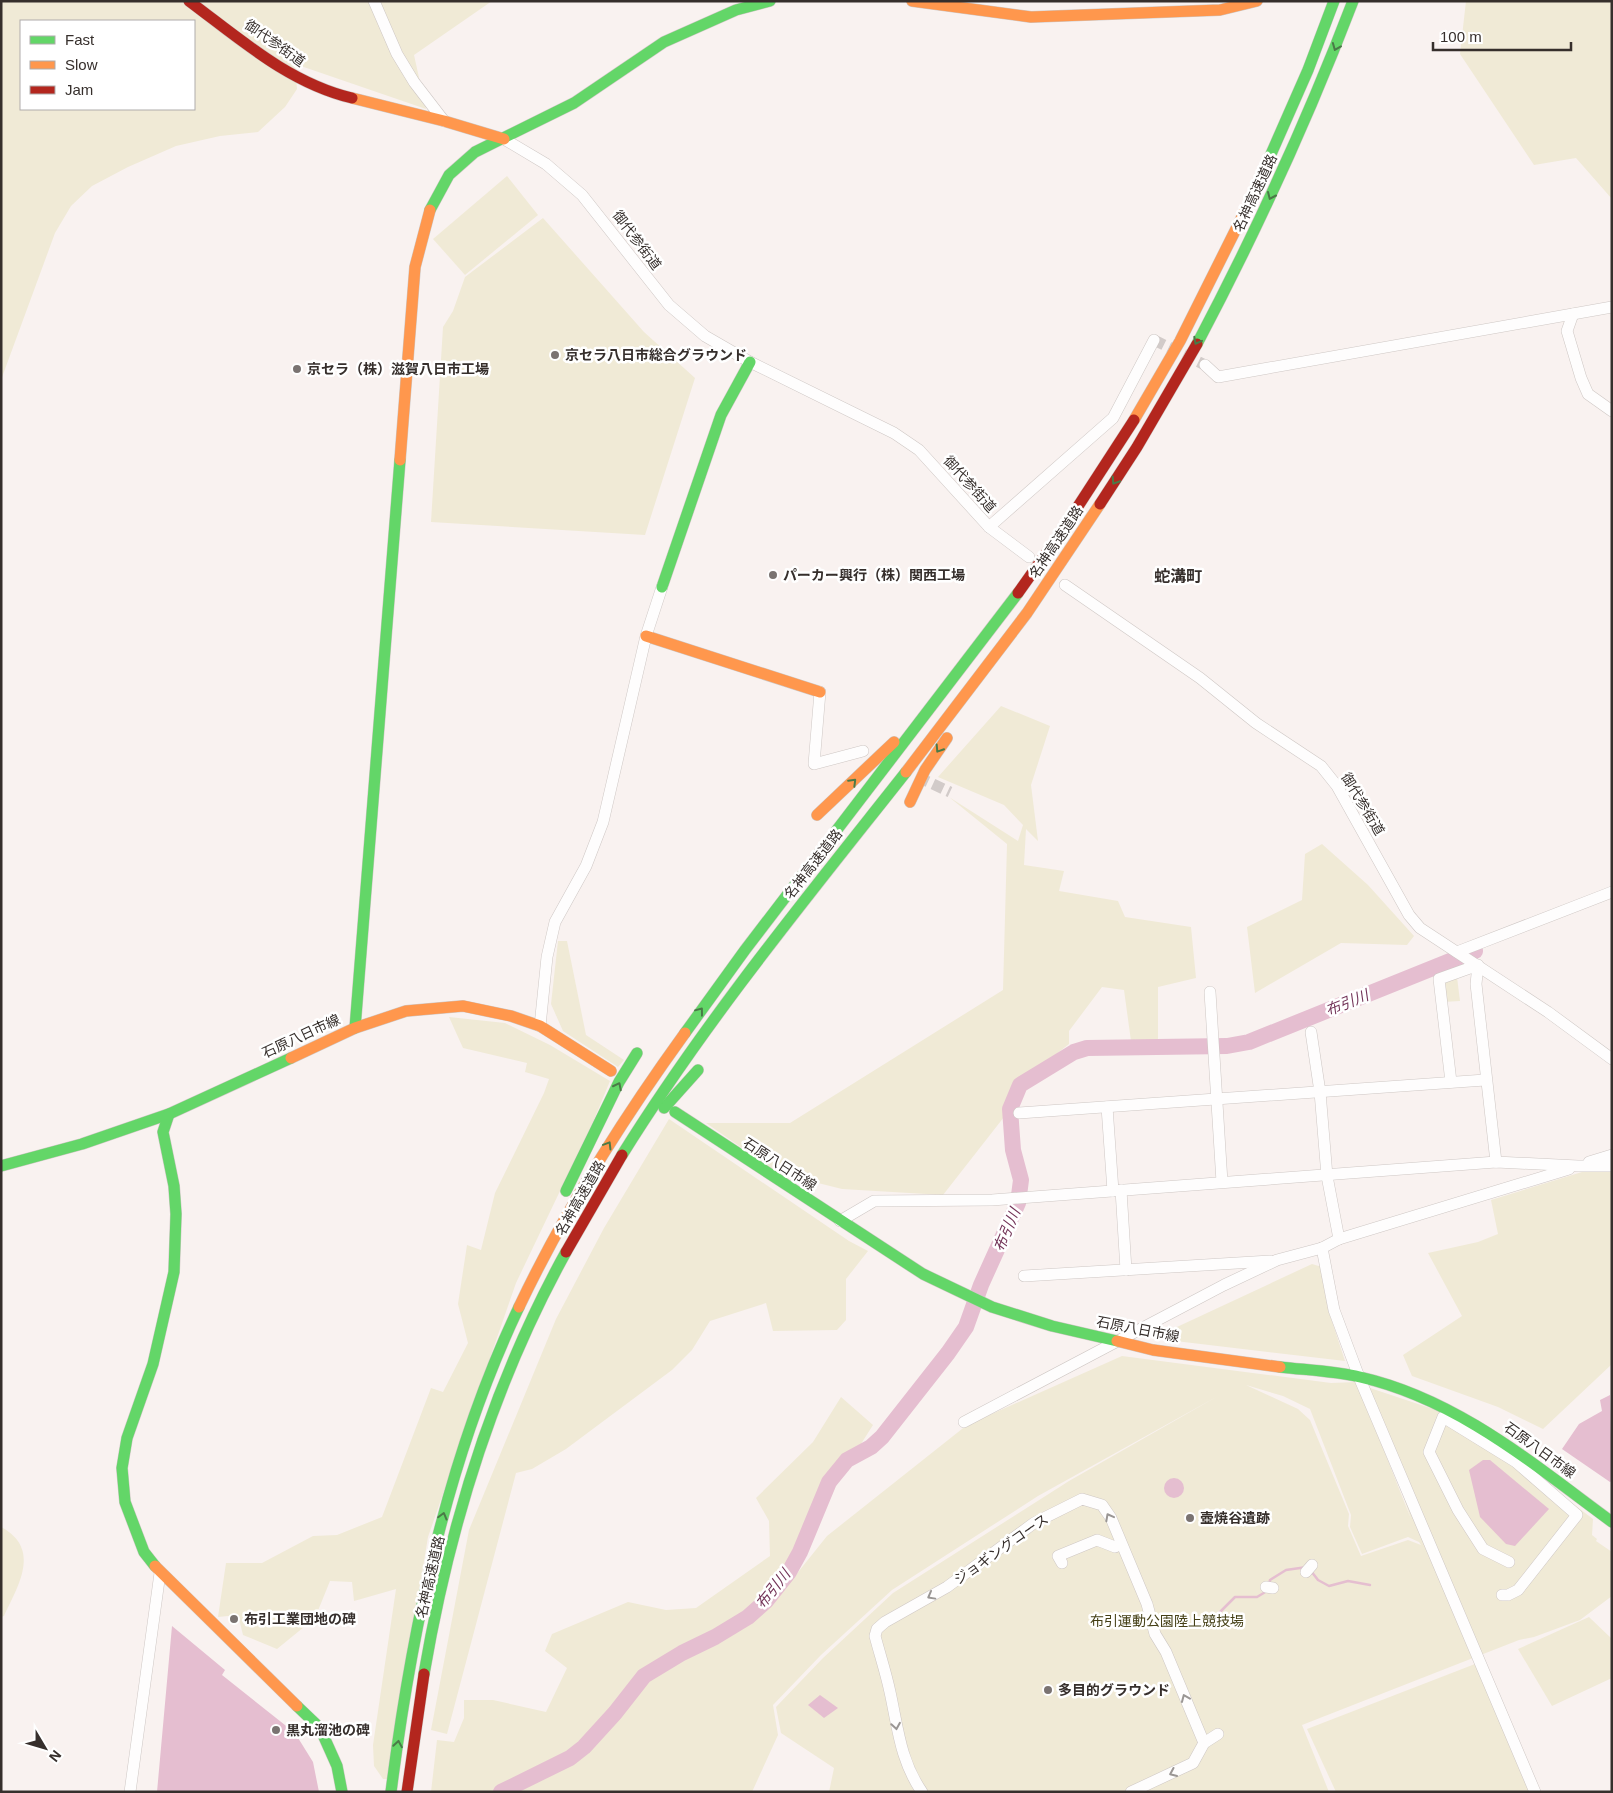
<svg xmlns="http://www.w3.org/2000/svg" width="1613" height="1793" viewBox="0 0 1613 1793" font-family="Helvetica,'Noto Sans JP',sans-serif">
<rect width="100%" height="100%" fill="#f9f2f0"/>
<g fill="#f0ead6" fill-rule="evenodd">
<path d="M1 1H492L414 55 426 109 295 64 297 89 285 107 258 132 220 136 176 146 128 167 92 186 71 206 55 233 1 380ZM21 21H194V109H21Z"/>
<polygon points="1466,1 1612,1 1612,199 1576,158 1534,165 1460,54"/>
<polygon points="507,176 538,215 465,275 433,239"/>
<polygon points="543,218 644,332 695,378 645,535 431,522 443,327 453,311 465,277"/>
<polygon points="1001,706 1050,726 1031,785 1038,841 1026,829 1024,865 1064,871 1059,891 1118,901 1125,917 1191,927 1196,978 1158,987 1158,1041 1131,1041 1124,990 1102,987 1069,1031 1069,1044 1010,1091 1004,1117 943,1195 842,1189 778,1173 706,1123 790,1123 1003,990 1007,844 949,797 1018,841 1023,825 1004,805 938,777"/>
<polygon points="1322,844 1368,885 1414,936 1407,945 1341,943 1255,993 1247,927 1302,900 1305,854"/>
<polygon points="558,941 567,941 586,1035 624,1060 618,1067 563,1031 551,1004"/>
<polygon points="1457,977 1460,1001 1443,1002 1445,981"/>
<polygon points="449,1017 505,1023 550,1045 610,1081 593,1122 516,1283 428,1537 388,1779 383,1779 374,1766 373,1745 396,1589 354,1601 352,1582 330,1581 315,1618 277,1649 243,1635 238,1615 218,1617 226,1563 262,1563 313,1536 337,1535 382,1517 431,1388 443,1392 468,1343 458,1304 467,1245 481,1250 495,1193 544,1093 549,1079 525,1072 527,1063 463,1048"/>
<polygon points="669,1119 849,1241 868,1251 846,1279 846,1320 837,1330 773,1331 766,1303 710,1321 692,1350 672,1370 566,1449 532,1469 516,1473 447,1734 431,1730 469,1530 556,1319 604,1228"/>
<polygon points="1612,1171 1612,1364 1543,1429 1498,1407 1412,1376 1403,1355 1462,1316 1428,1253 1478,1242 1498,1234 1491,1200 1582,1172"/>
<polygon points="1312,1264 1322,1267 1328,1309 1345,1361 1167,1340 1164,1333"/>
<path d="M1122 1356 1331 1383 1357 1382 1411 1519 1367 1387 1433 1409 1481 1434 1593 1519 1592 1535 1597 1539 1596 1541 1612 1552V1596L1580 1620 1534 1637 1519 1640 1302 1725 1329 1792H829L834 1768 781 1733 776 1707 823 1658 893 1593 1069 1481 1218 1396 1038 1496 892 1590 821 1655 773 1705 778 1735 752 1792H431L437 1740 454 1742 464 1718V1700H493L546 1712 567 1668 545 1651 552 1634 628 1602 666 1610 696 1608 770 1556 769 1521 756 1498 813 1442 841 1397 873 1425 840 1477 795 1576 827 1536 967 1425ZM1246 1385 1283 1396 1310 1409 1351 1515 1350 1527 1362 1554 1408 1537 1419 1542 1421 1545 1408 1540 1361 1556 1348 1526 1349 1514 1310 1420 1298 1409Z"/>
<path d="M1 1527C42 1549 18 1586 4 1616L1 1617Z"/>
<polygon points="1589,1617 1612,1639 1612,1678 1552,1706 1518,1649"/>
<polygon points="1475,1664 1529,1792 1336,1792 1307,1729"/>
</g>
<g fill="#e5bed0">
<polygon points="1610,1395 1612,1481 1610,1482 1562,1449 1579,1424 1602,1411 1600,1400"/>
<polygon points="1483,1460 1490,1460 1549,1509 1515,1546 1506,1544 1480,1517 1469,1470"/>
<circle cx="1174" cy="1488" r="10"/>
<polygon points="172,1626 225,1670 222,1675 295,1733 313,1762 319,1792 157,1792"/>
<polygon points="820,1695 838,1708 824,1718 808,1705"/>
</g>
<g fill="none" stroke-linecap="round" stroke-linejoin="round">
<g stroke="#e5bed0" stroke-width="2.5">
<polyline points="1311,1571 1318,1580 1329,1586 1348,1581 1370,1585"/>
<polyline points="1269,1584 1270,1580 1286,1570 1307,1567"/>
<polyline points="1218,1614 1235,1597 1257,1597 1267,1591"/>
</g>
<polyline stroke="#e5bed0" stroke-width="16" points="501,1792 570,1758 584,1747 615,1713 644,1676 682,1653 715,1637 748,1617 766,1601 789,1572 800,1552 829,1482 847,1460 871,1447 882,1437 948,1353 966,1327 981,1285 1018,1203 1021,1180 1013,1150 1010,1109 1020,1085 1074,1052 1087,1048 1227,1046 1249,1042 1475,951"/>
<g stroke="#d2cbc9" stroke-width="11" stroke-dasharray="11 5.5" stroke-linecap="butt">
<polyline points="1154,340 1205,365"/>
<polyline points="918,777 950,792"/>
</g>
<g stroke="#cec7c4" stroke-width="12">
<g id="street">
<polyline points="374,1 397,54 414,82 444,121"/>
<polyline points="504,139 546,164 582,195 669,305 705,336 750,362 894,433 919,450 989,527 1029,557"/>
<polyline points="1573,314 1567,331 1581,378 1588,394 1612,411"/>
<polyline points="1205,365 1218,377 1612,307"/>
<polyline points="989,527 1113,418 1154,340"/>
<polyline points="1065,585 1200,678 1256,723 1321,766 1337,786 1409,915 1420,928 1548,1012 1612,1059"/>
<polyline points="820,692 814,764 863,751"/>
<polyline points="1457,952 1612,892"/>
<polyline points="1210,992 1222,1182"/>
<polyline points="540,1026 547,957 555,922 586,866 603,822 646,636 662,587"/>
<polyline points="1311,1032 1320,1092 1327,1176 1339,1239"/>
<polyline points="1451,1082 1439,979 1478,965 1476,984 1496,1162"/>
<polyline points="1107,1107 1113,1191"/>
<polyline points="1019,1113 1485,1080"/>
<polyline points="1589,1162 1612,1155"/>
<polyline points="1121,1190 1126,1270"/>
<polyline points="840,1221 874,1201 992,1200 1496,1162 1578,1166 1612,1166"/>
<polyline points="1322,1248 1334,1310 1359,1377 1535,1792"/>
<polyline points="1024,1276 1270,1261"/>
<polyline points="964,1422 1224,1285 1277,1260 1322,1248 1339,1239 1569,1169"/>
<polyline points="1062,1563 1058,1556 1097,1540 1115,1547 1120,1544"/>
<polyline points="1306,1572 1312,1565"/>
<polyline points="1266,1587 1273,1588"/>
<polyline points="1502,1595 1508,1595 1518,1590 1577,1515 1516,1462 1443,1417 1429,1452 1458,1510 1483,1549 1509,1562"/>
<polyline points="130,1792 160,1573"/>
<path d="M922 1792C900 1760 898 1728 890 1692 886 1673 880 1655 875 1636L877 1629 885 1622 947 1587 1034 1523 1082 1499 1102 1505 1111 1518 1147 1604 1155 1634 1166 1652 1204 1743"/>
<polyline points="1131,1792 1193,1763 1204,1743 1218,1734"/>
</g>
</g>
<g stroke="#cec7c4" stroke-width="12">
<g id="fast">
<polyline points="1253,195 1308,70 1334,1"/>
<polyline points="430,210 449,175 475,152 574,103 664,42 736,10 770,1"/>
<path d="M1197 344C1256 232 1308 119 1353 1"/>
<polyline points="662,587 721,415 750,362"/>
<polyline points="355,1028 400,460"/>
<polyline points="685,1033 745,950 1018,593"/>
<polyline points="664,1108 698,1070"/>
<polyline points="675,1112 923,1274 992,1307 1052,1326 1117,1341"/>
<path d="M622 1155C706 1020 808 896 906 772"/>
<polyline points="1,1166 82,1144 169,1114 291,1058"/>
<polyline points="566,1191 619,1082 637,1053"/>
<path d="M1280 1367C1306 1370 1334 1371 1360 1377 1457 1399 1533 1464 1612 1522"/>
<polyline points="155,1566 144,1552 125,1502 122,1468 127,1438 153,1364 174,1272 176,1214 174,1186 163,1132 169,1114"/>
<path d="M424 1674C449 1528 494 1382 566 1252"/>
<polyline points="297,1706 320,1728 337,1766 342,1792"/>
<path d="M391 1792C412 1627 447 1458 519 1307"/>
</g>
</g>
<g stroke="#cec7c4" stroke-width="12">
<g id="slow">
<polyline points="912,1 1031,17 1220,10 1257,1"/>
<polyline points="352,98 444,121 504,139"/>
<polyline points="1134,420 1180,341 1253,195"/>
<polyline points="400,460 415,267 430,210"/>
<polyline points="646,636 820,692"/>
<polyline points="906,772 1027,613 1100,504"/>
<polyline points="910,802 925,770 947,738"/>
<polyline points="817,815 894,742"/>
<polyline points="291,1058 355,1028 406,1011 463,1006 511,1016 540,1026 611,1071"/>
<path d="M519 1307C565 1210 622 1120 685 1033"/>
<polyline points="1117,1341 1153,1350 1280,1367"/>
<polyline points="155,1566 297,1706"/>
</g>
</g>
<g stroke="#cec7c4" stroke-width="12">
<g id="jam">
<path d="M189 1C240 39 289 83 352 98"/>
<polyline points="1100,504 1137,447 1197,344"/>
<polyline points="1018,593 1062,531 1134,420"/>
<polyline points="566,1252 622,1155"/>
<polyline points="407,1792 424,1674"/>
</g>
</g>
<use href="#street" stroke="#fefdfd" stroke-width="11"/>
<use href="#fast" stroke="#63d668" stroke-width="11"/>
<use href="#slow" stroke="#ff974d" stroke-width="11"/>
<use href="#jam" stroke="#b3261e" stroke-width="11"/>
</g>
<defs><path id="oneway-chevron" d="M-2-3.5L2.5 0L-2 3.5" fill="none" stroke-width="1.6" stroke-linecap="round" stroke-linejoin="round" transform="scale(1.25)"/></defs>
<g stroke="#4a7a47">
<use href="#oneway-chevron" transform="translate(1336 47) rotate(112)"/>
<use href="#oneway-chevron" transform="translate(1271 196) rotate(114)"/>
<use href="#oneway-chevron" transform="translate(1197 341) rotate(118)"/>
<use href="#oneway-chevron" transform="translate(1115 481) rotate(123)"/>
<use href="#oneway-chevron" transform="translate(939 749) rotate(123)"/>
<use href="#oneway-chevron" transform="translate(853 782) rotate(-45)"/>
<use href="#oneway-chevron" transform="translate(700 1011) rotate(-53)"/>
<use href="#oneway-chevron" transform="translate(618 1086) rotate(-63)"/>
<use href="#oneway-chevron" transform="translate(608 1145) rotate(-59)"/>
<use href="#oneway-chevron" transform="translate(443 1516) rotate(-75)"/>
<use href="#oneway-chevron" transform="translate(398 1744) rotate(-81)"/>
</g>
<g stroke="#9a9694">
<use href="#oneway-chevron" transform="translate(1109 1517) rotate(-118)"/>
<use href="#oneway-chevron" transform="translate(931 1596) rotate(151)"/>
<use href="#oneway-chevron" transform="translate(1185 1698) rotate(-113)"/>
<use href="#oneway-chevron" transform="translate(896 1726) rotate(81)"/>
<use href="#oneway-chevron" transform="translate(1173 1773) rotate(156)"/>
</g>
<g fill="#7a7371" stroke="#fff" stroke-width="2">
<circle cx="555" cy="355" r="5"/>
<circle cx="297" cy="369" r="5"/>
<circle cx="773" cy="575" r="5"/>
<circle cx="1190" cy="1518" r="5"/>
<circle cx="234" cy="1619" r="5"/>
<circle cx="1048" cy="1690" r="5"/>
<circle cx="276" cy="1730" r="5"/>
</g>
<g text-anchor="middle" stroke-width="5" stroke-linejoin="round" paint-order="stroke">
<g font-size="14" fill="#362f2c" stroke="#fff">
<text transform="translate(275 43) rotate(35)" y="5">御代参街道</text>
<text transform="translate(1255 193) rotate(-65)" y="5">名神高速道路</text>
<text transform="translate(637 240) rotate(53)" y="5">御代参街道</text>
<text transform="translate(970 484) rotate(48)" y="5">御代参街道</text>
<text transform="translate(1056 542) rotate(-56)" y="5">名神高速道路</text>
<text transform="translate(1363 804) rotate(59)" y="5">御代参街道</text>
<text transform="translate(813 864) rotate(-52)" y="5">名神高速道路</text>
<text transform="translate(301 1036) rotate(-25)" y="5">石原八日市線</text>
<text transform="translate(780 1164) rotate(33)" y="5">石原八日市線</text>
<text transform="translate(580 1198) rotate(-60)" y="5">名神高速道路</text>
<text transform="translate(1138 1329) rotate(11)" y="5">石原八日市線</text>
<text transform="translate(1540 1450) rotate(36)" y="5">石原八日市線</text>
<text transform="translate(1001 1549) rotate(-35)" y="5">ジョギングコース</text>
<text transform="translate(430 1577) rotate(-77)" y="5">名神高速道路</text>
</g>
<g font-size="14" font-weight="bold" fill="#362f2c" stroke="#fff" text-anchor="start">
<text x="565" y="360">京セラ八日市総合グラウンド</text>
<text x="307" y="374">京セラ（株）滋賀八日市工場</text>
<text x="783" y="580">パーカー興行（株）関西工場</text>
<text x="1200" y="1523">壺焼谷遺跡</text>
<text x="244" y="1624">布引工業団地の碑</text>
<text x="1058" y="1695">多目的グラウンド</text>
<text x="286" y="1735">黒丸溜池の碑</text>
</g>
<g font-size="14" fill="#454017" stroke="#fff">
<text x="1167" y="1626">布引運動公園陸上競技場</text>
</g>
<g font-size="15" font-style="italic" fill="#733458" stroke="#fff">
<text transform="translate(1347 1003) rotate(-22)" y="5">布引川</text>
<text transform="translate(1007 1230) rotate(-67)" y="5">布引川</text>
<text transform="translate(773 1589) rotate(-51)" y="5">布引川</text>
</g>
<g font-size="16" font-weight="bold" fill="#362f2c" stroke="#fff">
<text x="1178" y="582">蛇溝町</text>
</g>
</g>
<rect width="1613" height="1793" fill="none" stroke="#362f2c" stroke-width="5"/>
<rect x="20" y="20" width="175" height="90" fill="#ffffff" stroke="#afacab"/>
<rect x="30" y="36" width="25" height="8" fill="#63d668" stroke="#afacab"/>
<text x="65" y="45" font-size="15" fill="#362f2c">Fast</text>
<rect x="30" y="61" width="25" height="8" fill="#ff974d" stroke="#afacab"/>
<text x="65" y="70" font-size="15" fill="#362f2c">Slow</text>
<rect x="30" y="86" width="25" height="8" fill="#b3261e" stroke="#afacab"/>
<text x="65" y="95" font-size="15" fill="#362f2c">Jam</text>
<g transform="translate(45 1748) rotate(128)" stroke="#ffffff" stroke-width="4" paint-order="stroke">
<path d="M0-4L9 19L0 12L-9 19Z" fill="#362f2c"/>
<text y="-8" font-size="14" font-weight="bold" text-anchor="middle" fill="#362f2c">N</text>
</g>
<path d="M1433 42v8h138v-8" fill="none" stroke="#362f2c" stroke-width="2.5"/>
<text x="1440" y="42" font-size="15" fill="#362f2c" stroke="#ffffff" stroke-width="4" paint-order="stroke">100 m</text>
</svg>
